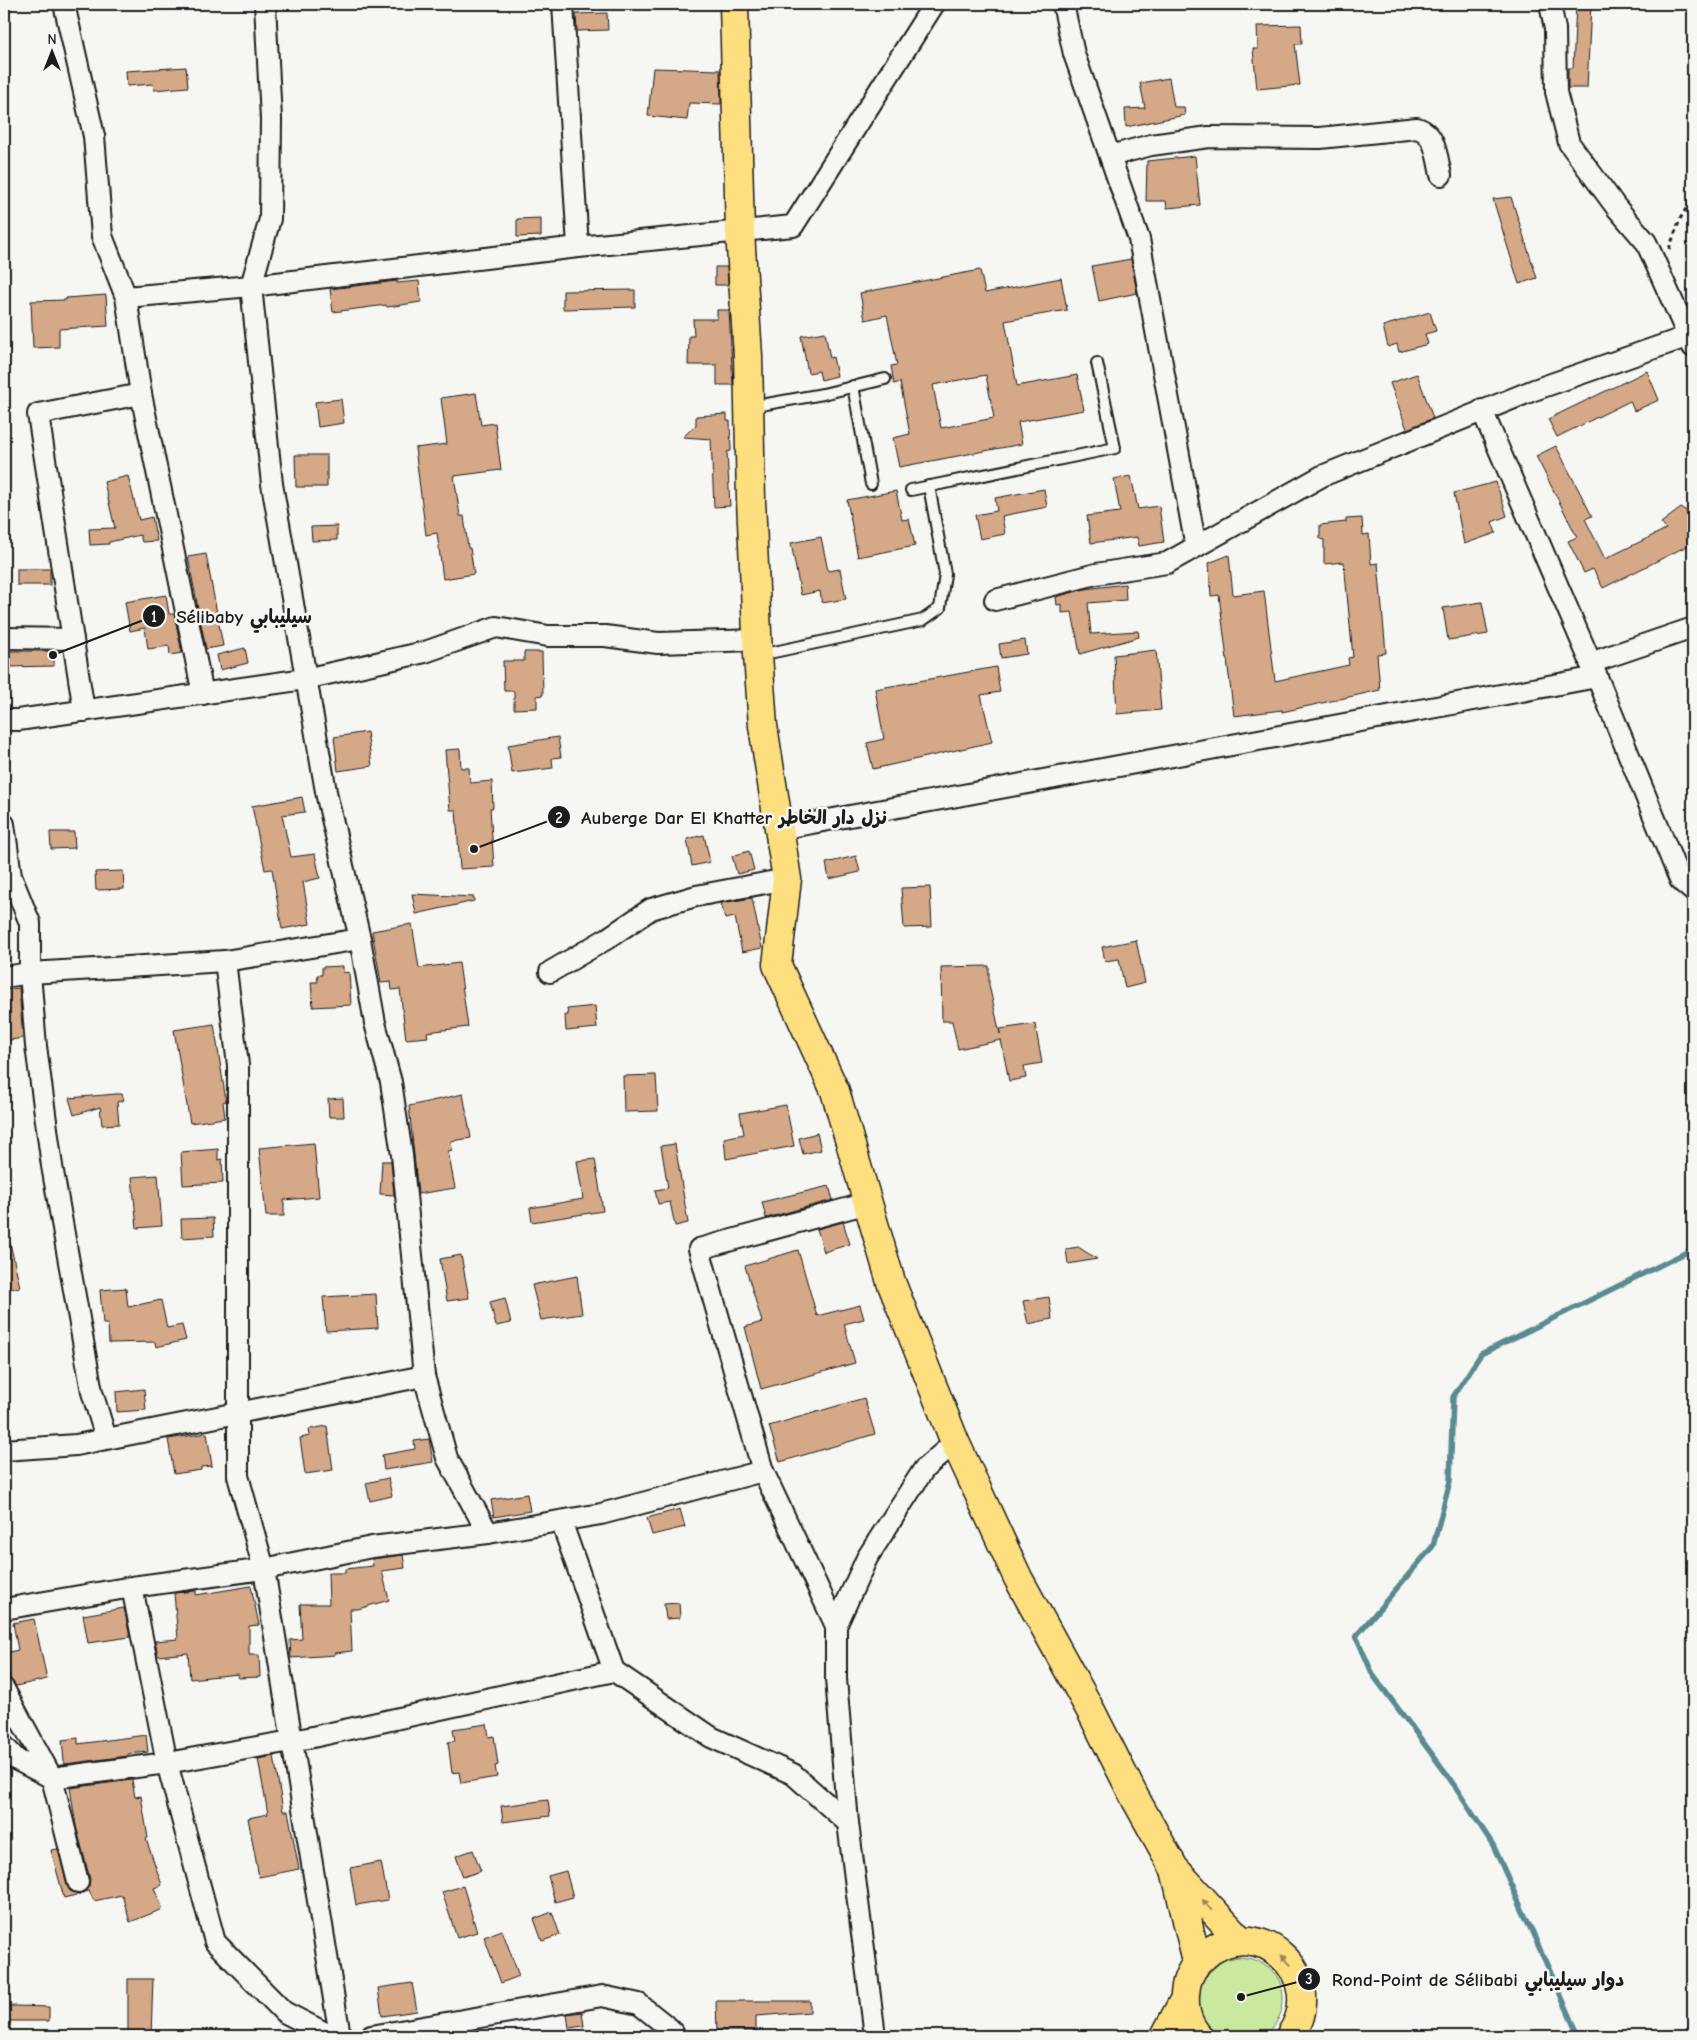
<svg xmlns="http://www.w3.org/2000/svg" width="1697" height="2040" viewBox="0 0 1697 2040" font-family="'Comic Neue','Playpen Sans Arabic',sans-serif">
<rect width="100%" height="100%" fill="#f6f6f2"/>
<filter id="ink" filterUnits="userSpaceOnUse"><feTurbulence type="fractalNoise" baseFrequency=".02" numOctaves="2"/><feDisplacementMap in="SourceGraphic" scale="10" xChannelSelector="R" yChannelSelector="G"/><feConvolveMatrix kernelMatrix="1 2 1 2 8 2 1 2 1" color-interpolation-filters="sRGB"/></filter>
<g filter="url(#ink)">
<path fill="#cbe89f" stroke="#74825e" d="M1238 1957C1247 1958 1256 1959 1264 1964 1291 1981 1288 2020 1263 2036 1249 2036 1233 2039 1220 2036 1214 2035 1211 2031 1208 2027 1190 2005 1198 1973 1223 1961 1227 1959 1233 1958 1238 1957Z"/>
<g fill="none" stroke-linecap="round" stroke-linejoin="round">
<polyline stroke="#5a8a91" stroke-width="5.5" points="1579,2036 1493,1845 1446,1773 1373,1675 1356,1636 1433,1546 1450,1481 1453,1397 1481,1354 1693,1249"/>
</g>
<g fill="#d5a887" stroke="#1c1c1c" fill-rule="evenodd">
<polygon points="1576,4 1591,4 1587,88 1568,88 1568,68 1573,68"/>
<polygon points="607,13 608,30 577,31 576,14"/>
<polygon points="1301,25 1302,44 1295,44 1300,85 1257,89 1253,49 1258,49 1257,26"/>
<polygon points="186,67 188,87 154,90 153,84 127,86 126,71"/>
<polygon points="653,68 720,70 721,104 689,103 687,120 648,116"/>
<polygon points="1169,78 1174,107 1184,107 1185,115 1126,127 1125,109 1145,108 1140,83"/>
<polygon points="1195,156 1200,205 1167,208 1166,201 1146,201 1147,161"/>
<polygon points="1511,197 1537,278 1519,284 1493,199"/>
<polygon points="541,218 541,236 517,237 517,219"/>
<polygon points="1131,259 1137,293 1099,301 1092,266"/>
<polygon points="715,267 727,267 728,285 715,285"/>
<path d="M980 270 985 293 1061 278 1067 310 1005 321 1017 386 1077 375 1084 410 1018 422 1022 444 899 467 893 438 910 434 900 382 894 384 891 366 897 365 887 315 865 320 860 293ZM986 375 994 418 941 428 933 385Z"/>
<polygon points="397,281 397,283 419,281 421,302 387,307 386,305 333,312 330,289"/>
<polygon points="635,290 635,307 563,309 563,291"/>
<polygon points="106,295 108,326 59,329 59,347 33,348 31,301 66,300 66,298"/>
<polygon points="717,310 729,310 733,385 717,385 717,365 688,365 689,336 694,336 693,319 717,319"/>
<polygon points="1430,312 1436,331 1425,334 1428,344 1399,352 1397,344 1388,347 1383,326"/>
<polygon points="825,332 830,358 833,357 837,376 821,380 819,371 808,373 801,336"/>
<polygon points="1647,371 1659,400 1634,411 1630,401 1557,437 1548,419"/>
<polygon points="1417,374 1433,418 1407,429 1390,383"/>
<polygon points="476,393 481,425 495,423 501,470 454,476 460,516 464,516 468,548 470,548 474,574 443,579 437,533 426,535 415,448 447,444 441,398"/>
<polygon points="341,399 344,423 318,427 315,402"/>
<polygon points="727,414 727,421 730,421 731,451 727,452 730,506 714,507 711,439 683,437 696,425 696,416"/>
<polygon points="1556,446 1592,516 1585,519 1605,559 1666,529 1661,523 1681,508 1693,514 1693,543 1603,588 1593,569 1584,573 1568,541 1577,537 1536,456"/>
<polygon points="295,455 327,455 327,487 296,487"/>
<polygon points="128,476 139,520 152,517 157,541 142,542 140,535 109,542 109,544 90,545 89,529 115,528 104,482"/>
<polygon points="1131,476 1138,509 1159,506 1164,542 1139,546 1137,537 1091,543 1087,516 1120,512 1114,479"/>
<polygon points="1496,482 1507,516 1492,522 1496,533 1464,544 1454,493"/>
<polygon points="1044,489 1047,507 1002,516 1005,534 980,539 975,515 997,511 995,498"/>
<polygon points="896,491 902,520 909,519 915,546 858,557 847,500"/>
<polygon points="1362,518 1363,535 1369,534 1371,564 1378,563 1386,653 1377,654 1380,690 1282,712 1282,710 1234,716 1219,595 1211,596 1209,563 1229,555 1233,595 1264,591 1275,681 1349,665 1348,658 1353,657 1344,562 1324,564 1324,540 1320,539 1320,525 1346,522 1346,519"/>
<polygon points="337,526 337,540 312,541 311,527"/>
<polygon points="821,537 828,571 840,569 846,599 822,603 820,591 801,595 791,543"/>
<polygon points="206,554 223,646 206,649 188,557"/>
<rect x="17" y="569" width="33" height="16"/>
<polygon points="1125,584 1126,600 1088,603 1091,634 1138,631 1139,637 1080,654 1072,612 1062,613 1062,604 1057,605 1056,597 1085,589"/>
<polygon points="166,595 169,614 174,614 182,653 170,655 169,646 148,649 145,628 130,631 125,602"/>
<polygon points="1482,602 1488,634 1448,640 1443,608"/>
<polygon points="1025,640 1027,654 1001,658 999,644"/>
<polygon points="245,648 248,663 220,670 217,655"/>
<polygon points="1156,650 1161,710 1117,714 1114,655"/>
<polygon points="8,651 54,651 54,666 8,667"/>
<polygon points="524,652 542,652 543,695 537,696 537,708 514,709 514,691 504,691 503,661 524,661"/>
<polygon points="996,667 1000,692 981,695 992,742 873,769 867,743 884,739 875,689"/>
<polygon points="367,732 372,766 338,771 334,737"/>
<polygon points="558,737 561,757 552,758 553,768 512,773 508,745"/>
<polygon points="460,749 461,768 469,768 470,783 492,781 493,808 490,808 494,867 460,869 456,810 450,810 445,750"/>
<polygon points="302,797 305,812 282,815 291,857 315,854 320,878 303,882 310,924 282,929 272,869 265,870 252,806"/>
<polygon points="50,832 74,832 75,848 51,849"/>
<polygon points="704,835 710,862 692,866 687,839"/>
<polygon points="749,851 754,870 737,874 732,856"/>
<polygon points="856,856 860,872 829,879 826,863"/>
<polygon points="123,871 124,889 96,890 95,872"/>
<polygon points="930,887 932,927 904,928 901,888"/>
<polygon points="412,894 474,897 474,901 416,914"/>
<polygon points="752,898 762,948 742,952 735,917 725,919 721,903"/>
<polygon points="412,924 419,968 459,963 468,1027 427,1032 428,1037 406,1039 400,989 392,990 391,982 381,983 372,931"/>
<polygon points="1136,940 1145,983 1125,988 1119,959 1105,961 1102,947"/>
<polygon points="343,966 343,973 349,972 351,1005 313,1007 311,982 318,982 317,975 322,975 322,967"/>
<polygon points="989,966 989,985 1000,1034 1000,1029 1035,1024 1042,1063 1024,1066 1026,1078 1009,1081 1001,1040 958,1049 952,1021 942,1021 941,967"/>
<polygon points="19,988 23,1038 4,1041 4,990"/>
<polygon points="595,1006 597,1028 566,1031 565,1015 568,1015 567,1009"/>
<polygon points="214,1024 226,1101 223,1102 225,1118 190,1123 174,1030"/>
<polygon points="656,1075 658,1111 624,1112 623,1076"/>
<polygon points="116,1094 122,1094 124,1100 117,1102 119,1124 102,1125 100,1107 74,1115 69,1098"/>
<polygon points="463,1094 471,1138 451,1141 452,1150 448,1151 455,1188 418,1194 409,1106"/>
<polygon points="343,1098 344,1117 329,1117 328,1099"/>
<polygon points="786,1105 794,1146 726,1159 724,1138 744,1134 740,1113"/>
<polygon points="817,1133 821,1150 803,1154 799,1138"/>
<polygon points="314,1143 319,1197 284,1200 284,1216 266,1216 259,1148"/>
<polygon points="675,1144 688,1223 675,1226 670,1202 658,1204 655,1190 668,1188 661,1146"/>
<polygon points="218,1149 218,1160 222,1159 223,1183 183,1185 181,1152"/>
<polygon points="595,1159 603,1211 532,1222 530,1208 583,1199 577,1161"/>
<polygon points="382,1161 391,1161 394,1195 380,1194"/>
<polygon points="158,1175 162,1226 137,1228 132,1177"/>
<polygon points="829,1186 833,1200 766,1218 762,1202"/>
<polygon points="213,1218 214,1236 182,1238 181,1219"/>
<polygon points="843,1222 850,1244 824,1252 817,1229"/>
<polygon points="10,1243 20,1287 4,1290 4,1244"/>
<polygon points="1078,1247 1097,1259 1068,1264 1066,1249"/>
<polygon points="798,1250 817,1316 860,1305 864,1319 844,1324 855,1363 761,1389 745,1327 762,1322 745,1266"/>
<polygon points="461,1255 469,1298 447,1301 440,1259"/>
<polygon points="577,1276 582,1314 541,1320 532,1285"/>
<polygon points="126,1288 128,1307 161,1300 167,1328 182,1325 186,1340 156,1347 155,1342 109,1343 108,1324 103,1324 100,1290"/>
<polygon points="376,1294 378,1328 326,1331 323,1297"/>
<polygon points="1049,1297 1052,1319 1028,1324 1023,1301"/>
<polygon points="505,1298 511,1323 496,1326 490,1302"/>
<polygon points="144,1389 146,1410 117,1412 116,1392"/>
<polygon points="864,1398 875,1434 780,1462 769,1426"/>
<polygon points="327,1426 333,1470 305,1474 300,1438 310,1436 309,1429"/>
<polygon points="207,1433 212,1466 201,1467 201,1470 174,1474 168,1439"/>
<polygon points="429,1439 433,1462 384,1470 382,1455 415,1449 414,1441"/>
<polygon points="388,1478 392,1496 370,1501 366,1483"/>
<polygon points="527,1494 530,1511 494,1517 491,1500"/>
<polygon points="680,1509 685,1527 652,1535 647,1518"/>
<polygon points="403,1555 405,1568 382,1571 389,1600 358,1609 350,1609 352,1651 335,1653 335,1655 291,1658 290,1640 302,1639 300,1604 329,1604 328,1573 345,1573 345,1569 373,1566 372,1559"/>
<polygon points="251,1586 259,1625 249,1626 249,1655 259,1655 260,1677 238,1678 238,1674 190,1679 188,1653 158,1656 155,1641 178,1639 174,1593 196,1591 196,1595"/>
<polygon points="679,1603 680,1618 666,1619 664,1604"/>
<polygon points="124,1608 130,1637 88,1643 83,1615"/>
<polygon points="34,1619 47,1679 16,1686 10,1679 5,1653 18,1650 13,1623"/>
<polygon points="487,1724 489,1737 494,1736 498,1765 495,1766 497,1777 461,1783 459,1772 452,1773 448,1742 455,1741 453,1729"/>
<polygon points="146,1735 148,1752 128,1754 128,1756 65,1764 64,1762 62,1740 78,1738 78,1744"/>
<polygon points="274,1756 283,1811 288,1811 299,1869 259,1877 248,1818 268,1814 258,1759"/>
<polygon points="132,1780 135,1797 141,1796 148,1838 146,1839 162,1885 154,1888 163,1909 130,1922 122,1895 94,1901 89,1891 82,1893 89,1886 90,1879 76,1826 70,1788"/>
<polygon points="548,1800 550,1816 503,1822 501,1806"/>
<polygon points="58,1849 67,1885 70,1891 80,1894 64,1898 51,1850"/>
<polygon points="473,1850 481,1871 463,1877 456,1856"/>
<polygon points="381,1862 388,1900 356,1905 350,1868"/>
<polygon points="566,1871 573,1897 555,1902 548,1876"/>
<polygon points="463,1886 477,1932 457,1938 442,1892"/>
<polygon points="552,1912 560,1935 542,1941 534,1919"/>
<polygon points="502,1930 519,1976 501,1983 484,1937"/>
<polygon points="128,1979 153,1979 151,2036 135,2036 135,2033 128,2033"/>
<polygon points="412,1983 417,2011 382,2016 378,1988"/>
<polygon points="716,2001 810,2001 810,2012 756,2016 756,2031 717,2031"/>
<polygon points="15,2006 49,2007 49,2021 4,2021 4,2007"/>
<polygon points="582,2012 584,2026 569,2028 567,2014"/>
</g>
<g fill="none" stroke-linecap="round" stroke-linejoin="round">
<g stroke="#1c1c1c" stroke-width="14">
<g id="service">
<polyline points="853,386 871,484"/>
<polyline points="750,407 823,394 885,379"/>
<polyline points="911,490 1115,448 1097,363"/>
<polyline points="760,655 923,620 940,608 945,574 929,486"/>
</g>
</g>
<g stroke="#1c1c1c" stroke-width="24">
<g id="minor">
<polyline points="64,4 94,136 102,236 126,297 141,394 203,694"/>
<polyline points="265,4 271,119 270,219 251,286 272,484 327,797 360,939 375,1023 391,1082 402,1155 424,1376 447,1458 488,1533"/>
<polyline points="563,4 578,247"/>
<polyline points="1063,4 1074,54 1139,239 1196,547"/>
<polyline points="1550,4 1555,29 1556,92 1569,143 1616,207 1646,242 1693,347"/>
<path d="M1110 156 1151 145 1209 137 1320 138 1417 128C1436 133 1437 158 1441 175"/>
<polyline points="126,297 251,286 578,247 793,226 934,4"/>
<polyline points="1482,410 1597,677 1680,880 1693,891"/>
<polyline points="995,600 1096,574 1167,563 1322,476 1534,390 1689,336"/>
<polyline points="4,638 73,639"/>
<polyline points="1590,663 1693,628"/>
<polyline points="84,711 38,414 141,394"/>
<polyline points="4,720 18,720 305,679 425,652 496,627 548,636 605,636 658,643 758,640"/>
<polyline points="4,824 11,876 30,923 30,973 36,1046 52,1166 92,1392 106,1438"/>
<polyline points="780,829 1597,677"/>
<polyline points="550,972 608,938 651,909 696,896 787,879"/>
<polyline points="4,977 30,973 225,961"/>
<polyline points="4,1450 76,1445 424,1376"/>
<polyline points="561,1521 614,1671 711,1737 793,1774 848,1823 875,2036"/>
<polyline points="132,1587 167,1763 215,1942 284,2012 331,2036"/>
<polyline points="4,1609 132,1587 264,1569 372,1547 488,1533 601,1514 763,1471"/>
<polyline points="836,1626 763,1471 699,1249 868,1203"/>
<polyline points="4,1689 52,1778 78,1882"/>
<polyline points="4,1746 17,1760 52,1778 167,1763 308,1738 614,1671"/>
<polyline points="848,1823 836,1679 836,1626 867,1558 924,1469 955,1442"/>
<polyline points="340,2036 264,1569 238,1476 238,1065 225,961 360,939"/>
<polyline points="371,2036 602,1996 639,2004 669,2028 675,2036"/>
</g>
</g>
<g stroke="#1c1c1c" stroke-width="31">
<g id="primary">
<polyline points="734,4 740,232 748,356 751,500 758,655 763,726 787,879 777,965 835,1091 891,1282 955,1442 1018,1578 1092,1713 1135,1798 1174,1868 1240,1940"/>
<polyline points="1176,1874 1197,1962"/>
<polyline points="1165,2036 1184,2000"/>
<path d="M1198 2036C1185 2021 1183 2005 1186 1986 1188 1975 1195 1964 1203 1957 1256 1908 1332 1977 1290 2036"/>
</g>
</g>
<polyline stroke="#1c1c1c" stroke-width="3" stroke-dasharray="4 4" stroke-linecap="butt" points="1669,249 1680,219 1693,197"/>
<use href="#service" stroke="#f6f6f2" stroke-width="10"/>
<use href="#minor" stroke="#f6f6f2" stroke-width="20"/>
<use href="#primary" stroke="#fedf80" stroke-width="28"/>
</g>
<defs><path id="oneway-solid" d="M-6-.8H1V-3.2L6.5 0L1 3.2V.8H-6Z" transform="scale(1.25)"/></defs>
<g fill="#988753">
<use href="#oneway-solid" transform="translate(1207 1905) rotate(-131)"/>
<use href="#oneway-solid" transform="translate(1286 1960) rotate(-134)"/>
</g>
</g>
<path fill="none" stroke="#1c1c1c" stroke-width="2" d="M53 655L154 616M474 849L559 817M1241 1997L1309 1979"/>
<g fill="#1c1c1c" stroke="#f6f6f2" stroke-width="2">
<circle cx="53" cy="655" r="5"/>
<circle cx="474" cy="849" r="5"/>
<circle cx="1241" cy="1997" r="5"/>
<circle cx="154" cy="616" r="12"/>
<circle cx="559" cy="817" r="12"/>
<circle cx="1309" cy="1979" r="12"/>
</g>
<g font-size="15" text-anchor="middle" font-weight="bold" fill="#fff">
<text x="154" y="622">1</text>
<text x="559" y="823">2</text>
<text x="1309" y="1984">3</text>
</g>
<g font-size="19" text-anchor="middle" font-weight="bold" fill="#1c1c1c" stroke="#f6f6f2" stroke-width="5" stroke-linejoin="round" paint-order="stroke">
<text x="244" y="623">Sélibaby سيليبابي</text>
<text x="734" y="824">Auberge Dar El Khatter نزل دار الخاطر</text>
<text x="1478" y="1986">Rond-Point de Sélibabi دوار سيليبابي</text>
</g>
<rect width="1697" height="2040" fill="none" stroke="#f6f6f2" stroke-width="20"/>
<rect x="10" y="10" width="1677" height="2020" fill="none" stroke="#1c1c1c" stroke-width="2" filter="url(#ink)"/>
<g transform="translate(52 52)" stroke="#f6f6f2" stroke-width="4" paint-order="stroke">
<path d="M0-4L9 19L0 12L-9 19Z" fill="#1c1c1c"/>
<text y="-8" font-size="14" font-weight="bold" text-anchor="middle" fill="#1c1c1c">N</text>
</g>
</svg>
